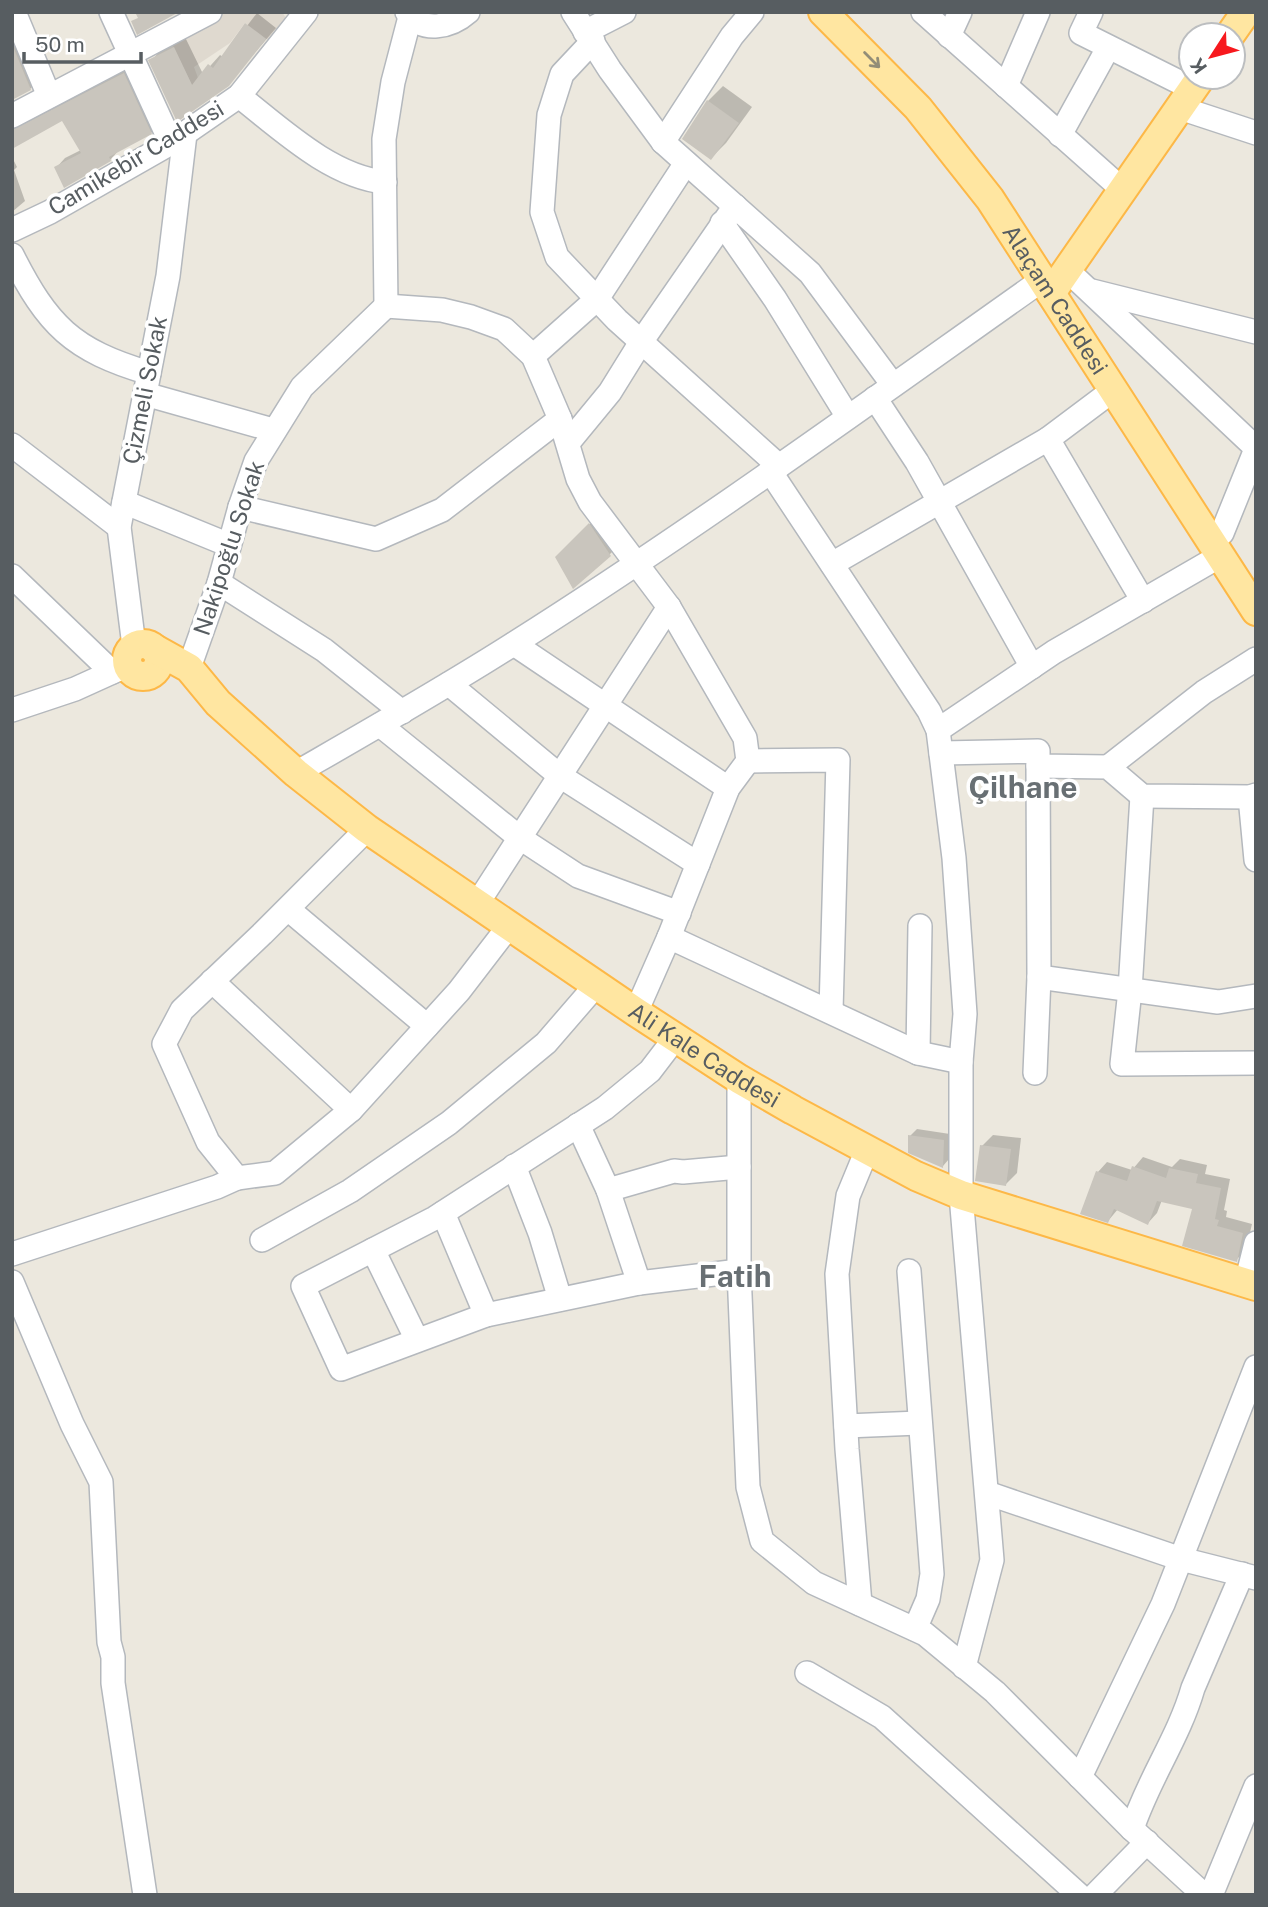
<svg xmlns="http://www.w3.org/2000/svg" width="1268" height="1907" viewBox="0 0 1268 1907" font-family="'Public Sans',sans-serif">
<rect width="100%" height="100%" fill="#ece8de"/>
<polygon fill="#dfd9cf" points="221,12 282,12 286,18 268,40 245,23 230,43 194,67 198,78 194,89 171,42 185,30"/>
<g fill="#0003">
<polygon points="257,13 276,28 228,84 177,119 151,61 161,50 185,37 203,74 220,55 223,57"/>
<polygon points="12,39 36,83 30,89 12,98"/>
<polygon points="133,65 160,123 151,133 119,150 110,160 56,168 65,158 81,150 63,118 12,146 12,124"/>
<polygon points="723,86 752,107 726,143 711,158 684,138 708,101"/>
<polygon points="12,157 17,167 14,170 25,201 12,212"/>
<polygon points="596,518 616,548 609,555 557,557"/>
<polygon points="917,1129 950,1134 949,1159 943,1166 910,1136"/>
<polygon points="993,1135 1021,1138 1017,1173 1006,1184 982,1146"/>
<polygon points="1143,1157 1172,1167 1180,1159 1207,1165 1205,1174 1230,1179 1224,1210 1227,1211 1226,1217 1252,1224 1246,1250 1236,1260 1194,1208 1162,1200 1157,1213 1148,1223 1118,1209 1108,1221 1098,1172 1107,1162 1132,1170"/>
</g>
<g fill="#c9c5bd">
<polygon points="135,12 179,12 137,35 131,21 138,18"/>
<polygon points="245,23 266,39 229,86 177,122 148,60 174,47 192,85 208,64 213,68"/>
<polygon points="12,44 31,90 12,100"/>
<polygon points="124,73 152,134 109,157 111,161 64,188 54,167 81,153 62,121 12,149 12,130"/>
<polygon points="707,100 739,123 711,160 682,139"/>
<polygon points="589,523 611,556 573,589 555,557"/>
<polygon points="908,1135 944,1140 943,1168 908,1153"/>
<polygon points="980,1145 1011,1149 1006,1186 975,1181"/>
<polygon points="1132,1166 1166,1178 1169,1168 1198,1174 1196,1183 1221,1188 1215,1219 1219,1220 1217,1226 1243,1233 1237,1262 1182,1246 1192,1209 1157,1201 1148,1225 1114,1209 1108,1223 1080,1214 1096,1171 1127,1181"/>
</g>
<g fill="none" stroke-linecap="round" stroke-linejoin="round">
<g stroke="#b4b8bd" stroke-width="26">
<g id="minor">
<polyline points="14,12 49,96"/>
<polyline points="111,12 171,143"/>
<path d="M407 12C423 34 451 27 468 12"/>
<polyline points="573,12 610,70 663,142 810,273 893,385"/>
<polyline points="923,12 1123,190"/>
<polyline points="1091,12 1081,33 1193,89"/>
<polyline points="585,32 624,12"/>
<polyline points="949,36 960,12"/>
<polyline points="593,41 562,74 549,115 542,212 557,257 617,320 779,466"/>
<polyline points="1006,86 1038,12"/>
<path d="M239 96C280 128 331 177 385 182"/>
<polyline points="1180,108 1256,133"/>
<polyline points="12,116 210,12"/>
<polyline points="1060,135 1108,48"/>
<polyline points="663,142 732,36 752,12"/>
<polyline points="722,223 775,299 848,417"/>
<polyline points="12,230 50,212 171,143 239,96 306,12"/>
<path d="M12 255C48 326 72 350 149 373"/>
<polyline points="1067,270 1256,448"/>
<polyline points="1092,291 1256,332"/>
<polyline points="386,306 442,310 471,317 504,329 533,356 560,419 578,479 590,502 669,607 745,738 748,761 728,788 669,937 636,1012"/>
<polyline points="386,306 384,139 393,82 410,17"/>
<polyline points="533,356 597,299 686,163"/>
<polyline points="145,394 273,430"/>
<polyline points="875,398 917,462 1032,667"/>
<polyline points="1048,439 1143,601"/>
<polyline points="568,443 610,392 641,342 735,206"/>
<polyline points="12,445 119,527"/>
<polyline points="770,471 929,711 938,730 954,858 965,1014 961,1062 961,1195 992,1560 964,1667"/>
<polyline points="124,502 229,545"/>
<polyline points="240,507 376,539 442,510 560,419"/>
<polyline points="1222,533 1256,449"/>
<polyline points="832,564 1048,439 1112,391"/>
<polyline points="12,576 112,672"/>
<polyline points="219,583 324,650 402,712"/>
<polyline points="514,644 728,788"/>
<polyline points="134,646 119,527 168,276 185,134"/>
<polyline points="189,668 219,583 240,507 256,461 302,387 386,306"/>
<polyline points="449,684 560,776 698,864"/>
<polyline points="12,710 75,689 128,665"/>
<polyline points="380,725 520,838 578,876 679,913"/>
<polyline points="938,730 1054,652 1220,556"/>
<polyline points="941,753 1038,751 1038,766 1108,767 1142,796 1250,797 1256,795"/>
<polyline points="748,761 838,760 831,1011"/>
<polyline points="1108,767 1204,692 1256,659"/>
<path d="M296 773C369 731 443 689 515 643 695 529 868 403 1042 280"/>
<polyline points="1142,796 1130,990 1122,1064 1256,1063"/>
<polyline points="1250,797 1256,860"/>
<polyline points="367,829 262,934 182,1010 164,1044 208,1142 237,1178 275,1173 351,1110 459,991 509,926"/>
<polyline points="477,904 669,607"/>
<polyline points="288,909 427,1026"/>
<polyline points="669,937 918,1053 961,1062"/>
<polyline points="1039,977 1218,1002 1256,996"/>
<polyline points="212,981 351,1110"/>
<polyline points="676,1037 650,1071 605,1108 435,1218 303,1286 341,1369 486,1315 639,1283 739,1271"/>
<polyline points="918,1053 920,926"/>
<polyline points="1035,1073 1039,977 1038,766"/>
<polyline points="739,1079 739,1271 748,1487 762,1541 814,1583 925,1634 995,1692 1132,1829 1204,1895"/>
<polyline points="578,1125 608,1190 639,1283"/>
<polyline points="514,1166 540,1233 560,1299"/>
<polyline points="608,1190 674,1171 683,1172 739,1167"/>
<polyline points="443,1213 486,1315"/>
<polyline points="262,1240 350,1191 449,1123 546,1043 597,984"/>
<polyline points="373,1250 417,1340"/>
<polyline points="12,1254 217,1187 237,1178"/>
<polyline points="909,1271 932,1574 928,1599 915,1629"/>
<polyline points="12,1282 72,1424 101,1482 109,1642 113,1657 113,1683 145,1895"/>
<polyline points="1246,1283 1256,1243"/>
<polyline points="846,1426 919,1423"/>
<polyline points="987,1493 1181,1559 1256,1578"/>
<polyline points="860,1604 847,1449 837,1274 848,1196 867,1150"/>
<polyline points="807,1673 882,1717 1079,1895"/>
<polyline points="1080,1777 1163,1604 1256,1367"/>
<path d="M1132 1829C1148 1780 1179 1737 1193 1688L1242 1574"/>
<polyline points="1095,1895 1147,1842"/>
<polyline points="1211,1895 1256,1786"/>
</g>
</g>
<g stroke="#fdb847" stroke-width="32">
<g id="major">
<path id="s1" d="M823 12 918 108 990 199 1256 611"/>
<polyline points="1230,35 1246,12"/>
<polyline points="1051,293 1201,77"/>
<circle cx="143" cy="660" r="16"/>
<path id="s2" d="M153 648 189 668 218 703 296 773 367 829 636 1012 739 1079 793 1110 916 1176 961 1195 1256 1286"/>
</g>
</g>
<use href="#minor" stroke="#fff" stroke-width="23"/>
<use href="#major" stroke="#ffe6a1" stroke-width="28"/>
</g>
<defs><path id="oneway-shaft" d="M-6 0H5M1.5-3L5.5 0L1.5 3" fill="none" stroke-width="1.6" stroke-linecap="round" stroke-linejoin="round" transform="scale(1.75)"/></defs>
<use stroke="#928d77" href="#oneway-shaft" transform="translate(872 60) rotate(45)"/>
<g text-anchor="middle" stroke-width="7" stroke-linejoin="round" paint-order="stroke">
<g font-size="23" fill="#575d61" stroke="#fff">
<text transform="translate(136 158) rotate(-31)" y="8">Camikebir Caddesi</text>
<text dy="8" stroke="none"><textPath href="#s1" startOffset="371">Alaçam Caddesi</textPath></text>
<text transform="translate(145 390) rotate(-79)" y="8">Çizmeli Sokak</text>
<text transform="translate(229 548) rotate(-72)" y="8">Nakipoğlu Sokak</text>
<text dy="8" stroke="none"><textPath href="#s2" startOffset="688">Ali Kale Caddesi</textPath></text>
</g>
<g font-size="30" font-weight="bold" fill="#686f73" stroke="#fff">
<text x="1023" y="798">Çilhane</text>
<text x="735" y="1287">Fatih</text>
</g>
</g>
<rect width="1268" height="1907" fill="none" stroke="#575d61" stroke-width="28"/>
<g transform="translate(1212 56) rotate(234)"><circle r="33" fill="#ffffff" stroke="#bcbec0" stroke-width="2"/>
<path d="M0-5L12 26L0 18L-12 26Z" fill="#f7191e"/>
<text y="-10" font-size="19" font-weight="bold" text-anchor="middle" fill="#575d61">K</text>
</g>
<path d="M24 52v10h117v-10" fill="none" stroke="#575d61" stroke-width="3.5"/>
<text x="35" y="52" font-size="21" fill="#575d61" stroke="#ffffff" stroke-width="5" paint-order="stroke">50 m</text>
</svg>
